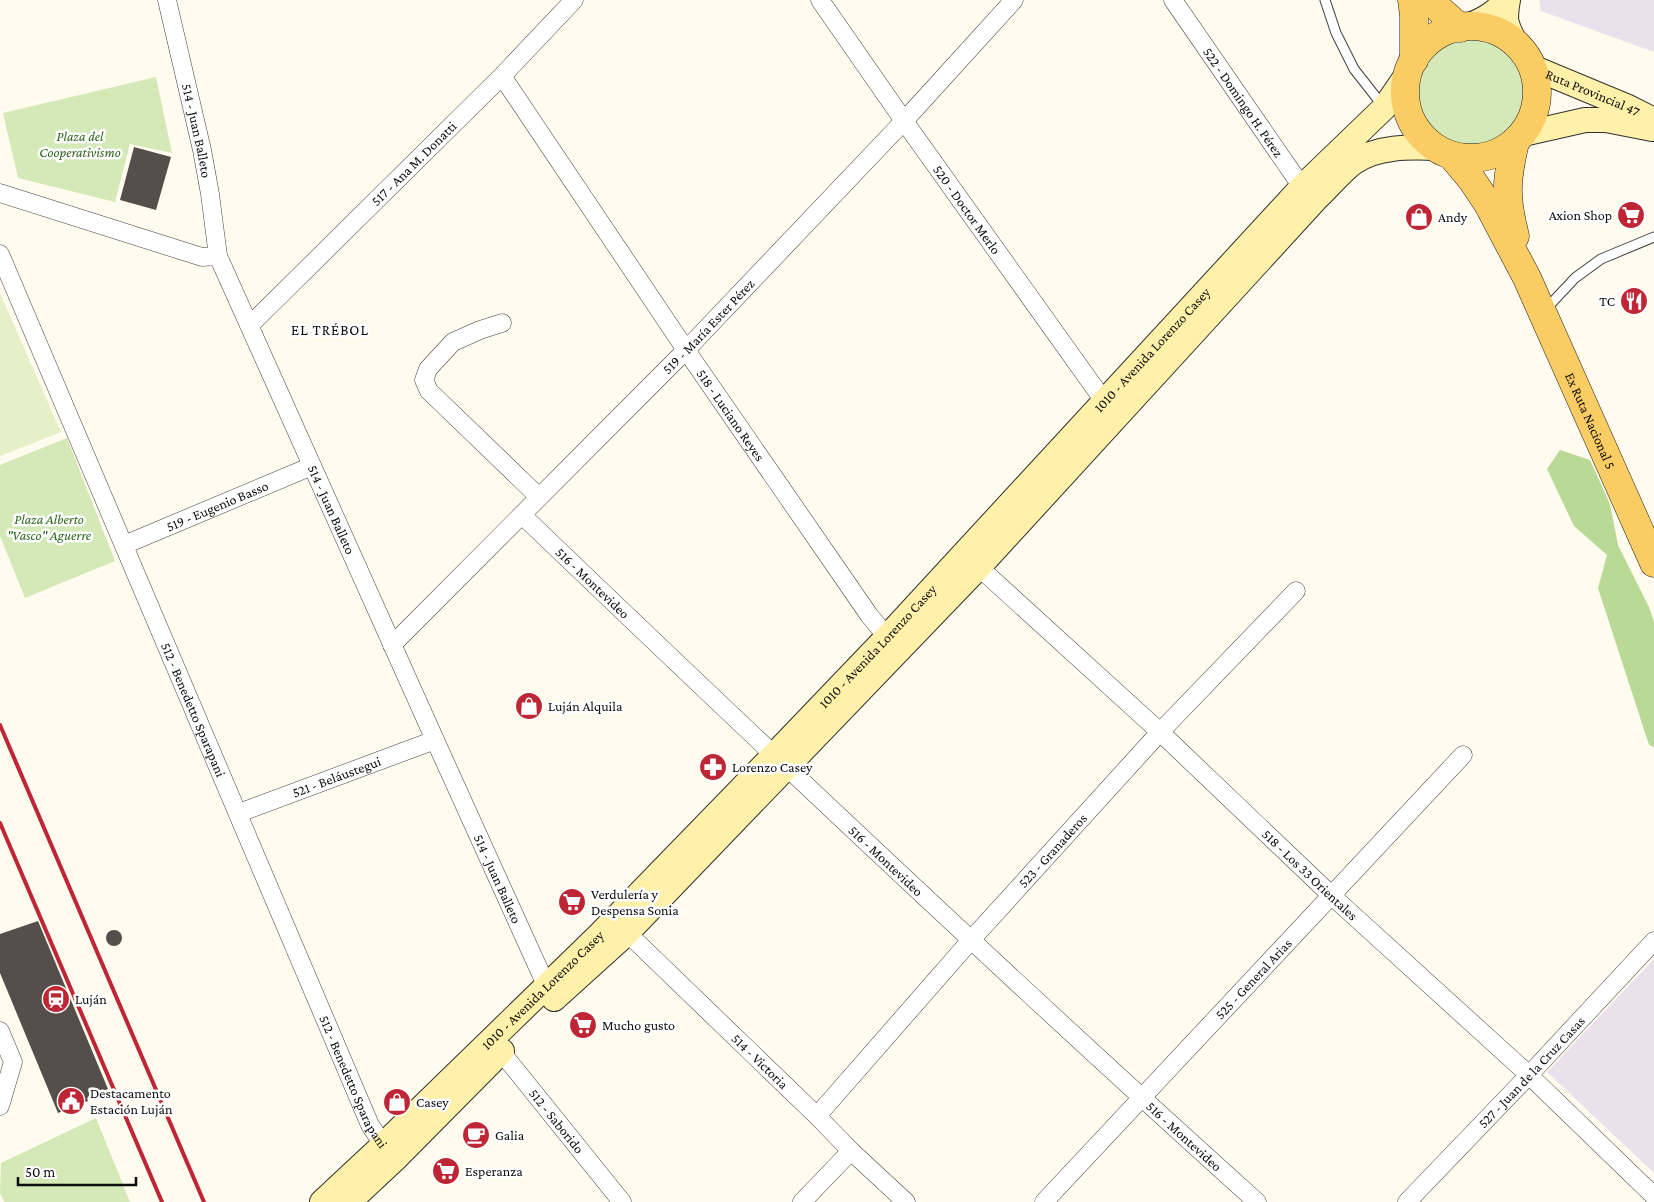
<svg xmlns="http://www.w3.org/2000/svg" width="1654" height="1202" viewBox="0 0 1654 1202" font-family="'Crimson Pro',serif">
<rect width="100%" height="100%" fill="#fffbee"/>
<g fill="#eae1ec">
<polygon points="1539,0 1654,0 1654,52 1541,11"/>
<polygon points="1654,959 1654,1173 1547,1072"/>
</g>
<g fill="#d4e9b7">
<circle cx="1472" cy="92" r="59"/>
<polygon points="156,77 172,153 130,144 115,202 18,178 3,113"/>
<polygon points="67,438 115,561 25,598 0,536 0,465"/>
<polygon points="96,1118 130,1202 4,1202 0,1193 1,1163"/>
</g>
<polygon fill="#b9da97" points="1560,450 1590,460 1610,504 1618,545 1649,607 1654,622 1654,747 1649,745 1598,588 1607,555 1574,526 1547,469"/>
<polygon fill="#e5f0c9" points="0,293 61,432 0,456"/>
<g fill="#564e4a">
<polygon points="134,147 171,157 156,210 120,200"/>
<polygon points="38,921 108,1089 87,1098 88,1101 58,1113 0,973 0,934"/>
<circle cx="114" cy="938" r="8"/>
</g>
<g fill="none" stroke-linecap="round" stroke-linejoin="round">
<g stroke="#404040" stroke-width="11">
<g id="lane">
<polyline points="1325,0 1336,33 1354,69 1383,106"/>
<polyline points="1545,310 1575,278 1601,259 1654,237"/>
</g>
</g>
<g stroke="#404040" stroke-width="19">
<g id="street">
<path id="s1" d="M167 0 202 150 210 194 218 256 435 740 546 985 554 992"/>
<path id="s2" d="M820 0 904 121 1104 401 1111 408"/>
<path id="s3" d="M1173 0 1302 187 1310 193"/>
<path id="s4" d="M502 76 686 350 869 615 887 637 896 644"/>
<polyline points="0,193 202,257 218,256"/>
<path id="s5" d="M0 254 370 1125 390 1155"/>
<polyline points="502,323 480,330 453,342 428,369 424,380 429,391 539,497"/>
<path id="s6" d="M250 325 502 76 574 0"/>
<path id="s7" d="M522 515C764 747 1008 978 1257 1202"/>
<path id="s8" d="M124 545 312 466"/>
<path id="s9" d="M970 559 1160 732 1332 896 1529 1075 1654 1196"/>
<path id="s10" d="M392 645 686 350 904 121 1014 0"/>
<path id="s11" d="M239 813 435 740"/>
<path id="s12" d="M619 925 817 1116 851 1151 906 1202"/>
<polyline points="0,1031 13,1062 0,1106"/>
<path id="s13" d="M494 1043 622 1202"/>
<path id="s14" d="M817 1116 971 940 1160 732 1296 591"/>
<polyline points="802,1202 851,1151"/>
<path id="s15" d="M1044 1202 1463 755"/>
<path id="s16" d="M1407 1202 1529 1075 1654 941"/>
</g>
</g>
<g stroke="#2f2f2f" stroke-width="26">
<g id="secondary">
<path d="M1508 0C1504 22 1506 24 1516 44"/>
<path d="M1470 25C1485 19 1495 13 1506 0"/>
<path id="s17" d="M1532 67 1626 106 1654 120"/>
<polyline points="1523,134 1585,120 1606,120 1652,129"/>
<path d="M554 999 627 933 978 568 1317 198C1329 187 1340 173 1353 163 1376 146 1410 147 1436 148"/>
<path id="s18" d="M322 1202 382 1146 599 935 773 756 887 637 1302 187 1384 108 1410 70"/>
<polyline points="349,1202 394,1160 502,1051"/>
</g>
</g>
<g stroke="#1e1e1e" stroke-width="29">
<g id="primary">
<polyline points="1412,0 1414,15 1414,60"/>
<polyline points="1432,0 1439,9 1460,28"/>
<circle cx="1471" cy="92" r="66"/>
<path id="s19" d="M1452 156 1472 180 1488 204 1527 278 1654 563"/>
<path d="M1515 236C1505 197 1506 181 1515 142"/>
</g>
</g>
<use href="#lane" stroke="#fff" stroke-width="9"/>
<use href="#street" stroke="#fff" stroke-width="18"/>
<use href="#secondary" stroke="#fff1a9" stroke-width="24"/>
<use href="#primary" stroke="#f9cc64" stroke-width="28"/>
<g stroke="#be2535" stroke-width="4">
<polyline points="0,725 204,1202"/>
<polyline points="0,823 162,1202"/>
</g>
</g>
<defs>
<g id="supermarket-disc" transform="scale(1.4375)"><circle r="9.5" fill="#be2535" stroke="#fff"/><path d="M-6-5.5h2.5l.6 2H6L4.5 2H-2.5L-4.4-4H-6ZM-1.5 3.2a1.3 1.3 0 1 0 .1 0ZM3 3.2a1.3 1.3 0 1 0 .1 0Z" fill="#fff"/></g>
<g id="shop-disc" transform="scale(1.4375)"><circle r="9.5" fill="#be2535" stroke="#fff"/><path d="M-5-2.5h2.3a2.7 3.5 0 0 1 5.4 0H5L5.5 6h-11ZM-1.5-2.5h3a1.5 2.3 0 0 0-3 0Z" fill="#fff"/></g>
<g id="restaurant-disc" transform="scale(1.4375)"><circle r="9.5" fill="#be2535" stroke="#fff"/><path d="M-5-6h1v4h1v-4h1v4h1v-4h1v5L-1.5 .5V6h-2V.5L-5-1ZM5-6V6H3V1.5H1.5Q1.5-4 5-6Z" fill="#fff"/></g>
<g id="pharmacy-disc" transform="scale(1.4375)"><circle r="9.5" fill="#be2535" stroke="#fff"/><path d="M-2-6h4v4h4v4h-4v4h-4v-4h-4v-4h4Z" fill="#fff"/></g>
<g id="station-disc" transform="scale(1.4375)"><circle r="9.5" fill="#be2535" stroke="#fff"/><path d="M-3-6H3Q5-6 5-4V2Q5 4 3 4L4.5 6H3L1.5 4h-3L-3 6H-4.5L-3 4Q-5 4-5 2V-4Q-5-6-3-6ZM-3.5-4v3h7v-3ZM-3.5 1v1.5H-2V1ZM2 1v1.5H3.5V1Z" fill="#fff"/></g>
<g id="civic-disc" transform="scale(1.4375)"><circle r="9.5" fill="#be2535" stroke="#fff"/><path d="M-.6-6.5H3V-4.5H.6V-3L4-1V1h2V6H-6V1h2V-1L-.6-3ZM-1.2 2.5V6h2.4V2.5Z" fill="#fff"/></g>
<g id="cafe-disc" transform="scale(1.4375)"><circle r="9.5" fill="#be2535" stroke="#fff"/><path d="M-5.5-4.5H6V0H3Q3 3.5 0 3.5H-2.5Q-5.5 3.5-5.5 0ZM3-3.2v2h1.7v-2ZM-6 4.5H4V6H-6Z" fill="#fff"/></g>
</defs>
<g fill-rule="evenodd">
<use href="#supermarket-disc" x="1631" y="215"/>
<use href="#shop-disc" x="1419" y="217"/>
<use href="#restaurant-disc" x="1634" y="301"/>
<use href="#shop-disc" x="529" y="706"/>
<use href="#pharmacy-disc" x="713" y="767"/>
<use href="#supermarket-disc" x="572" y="902"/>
<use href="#station-disc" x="56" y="999"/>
<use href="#supermarket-disc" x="583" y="1025"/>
<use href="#civic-disc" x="71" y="1101"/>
<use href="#shop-disc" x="397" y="1102"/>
<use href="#cafe-disc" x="476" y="1135"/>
<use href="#supermarket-disc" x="446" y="1171"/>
</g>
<g text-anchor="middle" stroke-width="5" stroke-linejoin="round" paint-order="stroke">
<g font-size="14" fill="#0d0d0d" stroke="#fff">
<text dy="5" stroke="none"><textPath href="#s17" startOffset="66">Ruta Provincial 47</textPath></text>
<text dy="5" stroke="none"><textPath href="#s3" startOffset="124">522 - Domingo H. Pérez</textPath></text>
<text dy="5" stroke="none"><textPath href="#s1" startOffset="134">514 - Juan Balleto</textPath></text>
<text dy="5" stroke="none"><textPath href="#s6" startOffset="230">517 - Ana M. Donatti</textPath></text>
<text dy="5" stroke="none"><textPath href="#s2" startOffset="256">520 - Doctor Merlo</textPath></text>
<text dy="5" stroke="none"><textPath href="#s10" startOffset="449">519 - María Ester Pérez</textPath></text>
<text dy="5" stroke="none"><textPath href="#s18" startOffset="1190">1010 - Avenida Lorenzo Casey</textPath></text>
<text dy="5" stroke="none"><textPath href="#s4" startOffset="409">518 - Luciano Reyes</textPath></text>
<text dy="5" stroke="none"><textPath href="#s19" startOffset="300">Ex Ruta Nacional 5</textPath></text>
<text dy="5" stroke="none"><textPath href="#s8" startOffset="101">519 - Eugenio Basso</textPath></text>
<text dy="5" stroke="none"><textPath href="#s1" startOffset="539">514 - Juan Balleto</textPath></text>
<text dy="5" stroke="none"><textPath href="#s7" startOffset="98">516 - Montevideo</textPath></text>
<text dy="5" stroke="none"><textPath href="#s18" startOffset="786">1010 - Avenida Lorenzo Casey</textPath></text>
<text dy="5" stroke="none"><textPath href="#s5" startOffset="495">512 - Benedetto Sparapani</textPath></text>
<text dy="5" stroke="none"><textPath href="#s11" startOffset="104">521 - Beláustegui</textPath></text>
<text dy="5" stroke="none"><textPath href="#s14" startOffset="355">523 - Granaderos</textPath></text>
<text dy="5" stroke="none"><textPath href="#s7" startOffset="502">516 - Montevideo</textPath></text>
<text dy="5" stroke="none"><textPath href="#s9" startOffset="464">518 - Los 33 Orientales</textPath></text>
<text dy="5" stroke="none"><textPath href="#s1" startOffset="944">514 - Juan Balleto</textPath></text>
<text dy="5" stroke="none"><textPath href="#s15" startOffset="306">525 - General Arias</textPath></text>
<text dy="5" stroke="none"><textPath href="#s18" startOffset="306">1010 - Avenida Lorenzo Casey</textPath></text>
<text dy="5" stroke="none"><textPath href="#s12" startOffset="196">514 - Victoria</textPath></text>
<text dy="5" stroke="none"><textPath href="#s16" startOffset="180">527 - Juan de la Cruz Casas</textPath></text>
<text dy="5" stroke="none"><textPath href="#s5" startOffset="900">512 - Benedetto Sparapani</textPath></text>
<text dy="5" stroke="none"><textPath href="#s13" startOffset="100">512 - Saborido</textPath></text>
<text dy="5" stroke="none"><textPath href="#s7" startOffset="908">516 - Montevideo</textPath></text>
</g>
<g font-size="14" font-style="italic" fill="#30651d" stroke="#fff">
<text x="80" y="141">Plaza del<tspan x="80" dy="16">Cooperativismo</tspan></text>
<text x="49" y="524">Plaza Alberto<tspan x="49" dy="16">"Vasco" Aguerre</tspan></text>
</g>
<g font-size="14" fill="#0d0d0d" stroke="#fff" text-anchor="start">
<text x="1612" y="220" text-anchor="end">Axion Shop</text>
<text x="1438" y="222">Andy</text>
<text x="1615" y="306" text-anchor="end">TC</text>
<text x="548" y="711">Luján Alquila</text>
<text x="732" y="772">Lorenzo Casey</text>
<text x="591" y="899">Verdulería y<tspan x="591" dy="16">Despensa Sonia</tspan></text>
<text x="75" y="1004">Luján</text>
<text x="602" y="1030">Mucho gusto</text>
<text x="90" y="1098">Destacamento<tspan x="90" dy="16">Estación Luján</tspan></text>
<text x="416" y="1107">Casey</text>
<text x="495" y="1140">Galia</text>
<text x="465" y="1176">Esperanza</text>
</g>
<g font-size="15" letter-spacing="1" fill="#0d0d0d" stroke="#fff">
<text x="330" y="335">EL TRÉBOL</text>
</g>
</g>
<path d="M18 1177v8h118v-8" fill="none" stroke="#0d0d0d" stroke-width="2.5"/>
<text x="25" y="1177" font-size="15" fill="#0d0d0d" stroke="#ffffff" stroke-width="4" paint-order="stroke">50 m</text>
</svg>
